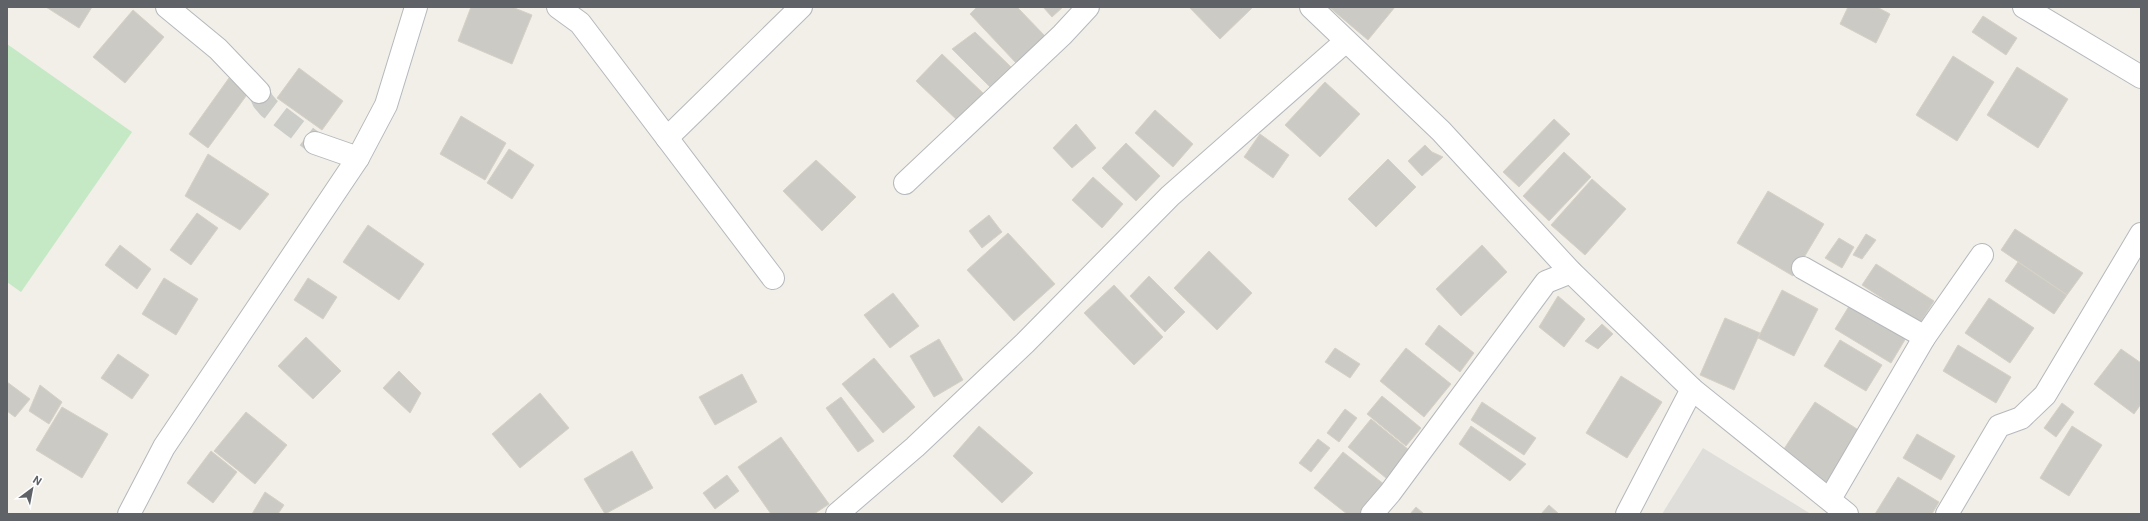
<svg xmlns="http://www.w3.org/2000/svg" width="2148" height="521" viewBox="0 0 2148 521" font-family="Roboto,sans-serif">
<rect width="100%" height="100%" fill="#f1efe8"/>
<polygon fill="#e0deda" points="1703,448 1811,514 1662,514"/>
<polygon fill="#c5e8c5" points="7,44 132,132 21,292 7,282"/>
<g fill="#cccac5" stroke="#d6d1c6">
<polygon points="46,7 92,7 79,28"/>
<polygon points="471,7 512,7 532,15 512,64 458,41"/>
<polygon points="977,7 1017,7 1045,36 1016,63 970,14"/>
<polygon points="1043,7 1063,7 1052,17"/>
<polygon points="1189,7 1253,7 1220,39"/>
<polygon points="1329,7 1395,7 1368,40"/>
<polygon points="1848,7 1877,7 1890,14 1876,43 1840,24"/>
<polygon points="133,10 164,37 125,83 93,57"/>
<polygon points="1983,16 2017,38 2006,55 1972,32"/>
<polygon points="975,32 1011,67 993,90 952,49"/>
<polygon points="942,54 984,94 958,121 916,81"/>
<polygon points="1953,56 1994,82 1957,141 1916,115"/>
<polygon points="2017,67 2068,99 2038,148 1987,115"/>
<polygon points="299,68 343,101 322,130 277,98"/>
<polygon points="229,78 249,92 208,148 189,134"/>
<polygon points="1325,82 1360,114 1320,157 1285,125"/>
<polygon points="1155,110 1193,144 1173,167 1135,133"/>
<polygon points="461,116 506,143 485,180 440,154"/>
<polygon points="1554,119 1570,134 1519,187 1503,172"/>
<polygon points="1076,124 1096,148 1072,168 1053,148"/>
<polygon points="1260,134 1289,155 1273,178 1244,157"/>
<polygon points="1126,143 1160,176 1136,201 1102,168"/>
<polygon points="1425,145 1432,152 1443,157 1422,176 1408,161"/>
<polygon points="509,149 534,165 512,199 487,183"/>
<polygon points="1564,152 1591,177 1549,221 1523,196"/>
<polygon points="208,154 269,194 240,230 185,196"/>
<polygon points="1388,159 1416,187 1376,227 1348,199"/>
<polygon points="816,160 856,197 822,231 783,191"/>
<polygon points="1093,177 1123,204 1102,228 1072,200"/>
<polygon points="1592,179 1626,209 1585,255 1551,225"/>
<polygon points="1768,191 1824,224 1793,276 1737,243"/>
<polygon points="197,213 218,228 191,265 170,250"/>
<polygon points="989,215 1002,232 982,248 969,231"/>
<polygon points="368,225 424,264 399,300 343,262"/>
<polygon points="2015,229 2083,273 2067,295 2001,250"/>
<polygon points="1008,233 1055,284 1014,321 967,270"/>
<polygon points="1866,234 1876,240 1862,259 1853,255"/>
<polygon points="1839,238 1854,247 1842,268 1825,258"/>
<polygon points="120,245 151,269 137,289 105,265"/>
<polygon points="1482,245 1507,272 1461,316 1436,289"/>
<polygon points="1209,251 1252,293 1217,330 1174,288"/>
<polygon points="2018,262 2067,295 2054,314 2005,281"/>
<polygon points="1876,264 1934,301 1920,323 1862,285"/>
<polygon points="1149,276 1185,312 1165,332 1130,296"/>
<polygon points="164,278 198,299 176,335 142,314"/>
<polygon points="308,278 337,297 323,319 294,300"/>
<polygon points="1114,285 1163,337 1134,365 1084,313"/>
<polygon points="1782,290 1818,309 1794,356 1758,338"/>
<polygon points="893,293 919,326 890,348 864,315"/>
<polygon points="1558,296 1585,319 1564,347 1539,327"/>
<polygon points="1989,298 2034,328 2010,363 1965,333"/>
<polygon points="1851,303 1906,338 1891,363 1835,329"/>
<polygon points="1725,318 1760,333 1734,390 1700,375"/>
<polygon points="1602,324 1613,334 1598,349 1585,341"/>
<polygon points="1439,325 1474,353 1460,372 1425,344"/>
<polygon points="306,337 341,371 313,399 278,366"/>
<polygon points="939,339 963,380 934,397 910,356"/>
<polygon points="1840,340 1882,365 1866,391 1824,366"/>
<polygon points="1958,345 2011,377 1996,403 1943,371"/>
<polygon points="1335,348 1360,364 1350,378 1325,362"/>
<polygon points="1406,348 1451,384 1424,417 1380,381"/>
<polygon points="2121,349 2141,363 2141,404 2134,414 2094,384"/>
<polygon points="118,354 149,375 132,399 101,378"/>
<polygon points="874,358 915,407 883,433 842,384"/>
<polygon points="399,371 421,393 410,413 383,388"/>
<polygon points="742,374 757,402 715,425 699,397"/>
<polygon points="1621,376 1662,402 1627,458 1586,433"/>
<polygon points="7,382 30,399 15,417 7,411"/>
<polygon points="40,385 62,402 49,424 29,411"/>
<polygon points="540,393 569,428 520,468 492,434"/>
<polygon points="1382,396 1421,428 1406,446 1367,414"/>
<polygon points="841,397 874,441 858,452 826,408"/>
<polygon points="1482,402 1536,438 1524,455 1471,420"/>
<polygon points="1815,402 1860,431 1826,484 1780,455"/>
<polygon points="2062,403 2074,412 2056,437 2044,428"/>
<polygon points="62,407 108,434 82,478 36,450"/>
<polygon points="1345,409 1357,418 1339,442 1327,433"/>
<polygon points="246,412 287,445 255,484 214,451"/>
<polygon points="1371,419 1409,450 1386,478 1348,447"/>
<polygon points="979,426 1033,473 1002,503 953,456"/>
<polygon points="1471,426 1526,464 1510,481 1459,444"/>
<polygon points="2072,426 2102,445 2069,496 2040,478"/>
<polygon points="1917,434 1955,456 1941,480 1903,458"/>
<polygon points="781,437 829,504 814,514 771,514 738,467"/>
<polygon points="1318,439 1330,448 1311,472 1299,463"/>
<polygon points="211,451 237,472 213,503 187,483"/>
<polygon points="632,451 653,488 605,514 584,479"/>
<polygon points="1343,452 1385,485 1363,514 1347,514 1314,488"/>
<polygon points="727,475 739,491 715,509 703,493"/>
<polygon points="1898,477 1939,502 1932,514 1875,514"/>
<polygon points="265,492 284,505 278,514 252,514"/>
<polygon points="1549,505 1559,514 1541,514"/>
<polygon points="1416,507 1424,514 1410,514"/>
</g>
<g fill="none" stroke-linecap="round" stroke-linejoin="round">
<polyline stroke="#ccccc8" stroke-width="22" stroke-dasharray="22 11" stroke-linecap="butt" points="259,92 263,101 269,108 315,143"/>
<g stroke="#b5b8bc" stroke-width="24">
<g id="minor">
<polyline points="167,7 218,49 259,92"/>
<polyline points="558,7 580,23 773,278"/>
<polyline points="1311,7 1441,131 1571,272 1692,389 1847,514"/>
<polyline points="2024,7 2141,77"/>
<polyline points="667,138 801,7"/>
<polyline points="315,143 358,158"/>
<polyline points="905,183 1062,35 1088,7"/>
<polyline points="1803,268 1918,333 1924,338"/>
<polyline points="1830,499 1924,338 1982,255"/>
<polyline points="129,514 164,447 358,158 386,105 416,7"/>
<polyline points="837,514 915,447 1025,343 1170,196 1346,41"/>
<polyline points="1372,514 1390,493 1546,282 1571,272"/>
<polyline points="1627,514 1692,389"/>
<polyline points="1947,514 1999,426 2021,418 2045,395 2141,234"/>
</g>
</g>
<use href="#minor" stroke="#fff" stroke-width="22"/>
</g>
<rect width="2148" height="521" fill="none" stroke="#5f6368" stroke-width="16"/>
<g transform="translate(32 489) rotate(32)" stroke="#ffffff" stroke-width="3" paint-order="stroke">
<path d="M0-3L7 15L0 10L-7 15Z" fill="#5f6368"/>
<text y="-6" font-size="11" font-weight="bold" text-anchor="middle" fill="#5f6368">N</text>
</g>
</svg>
